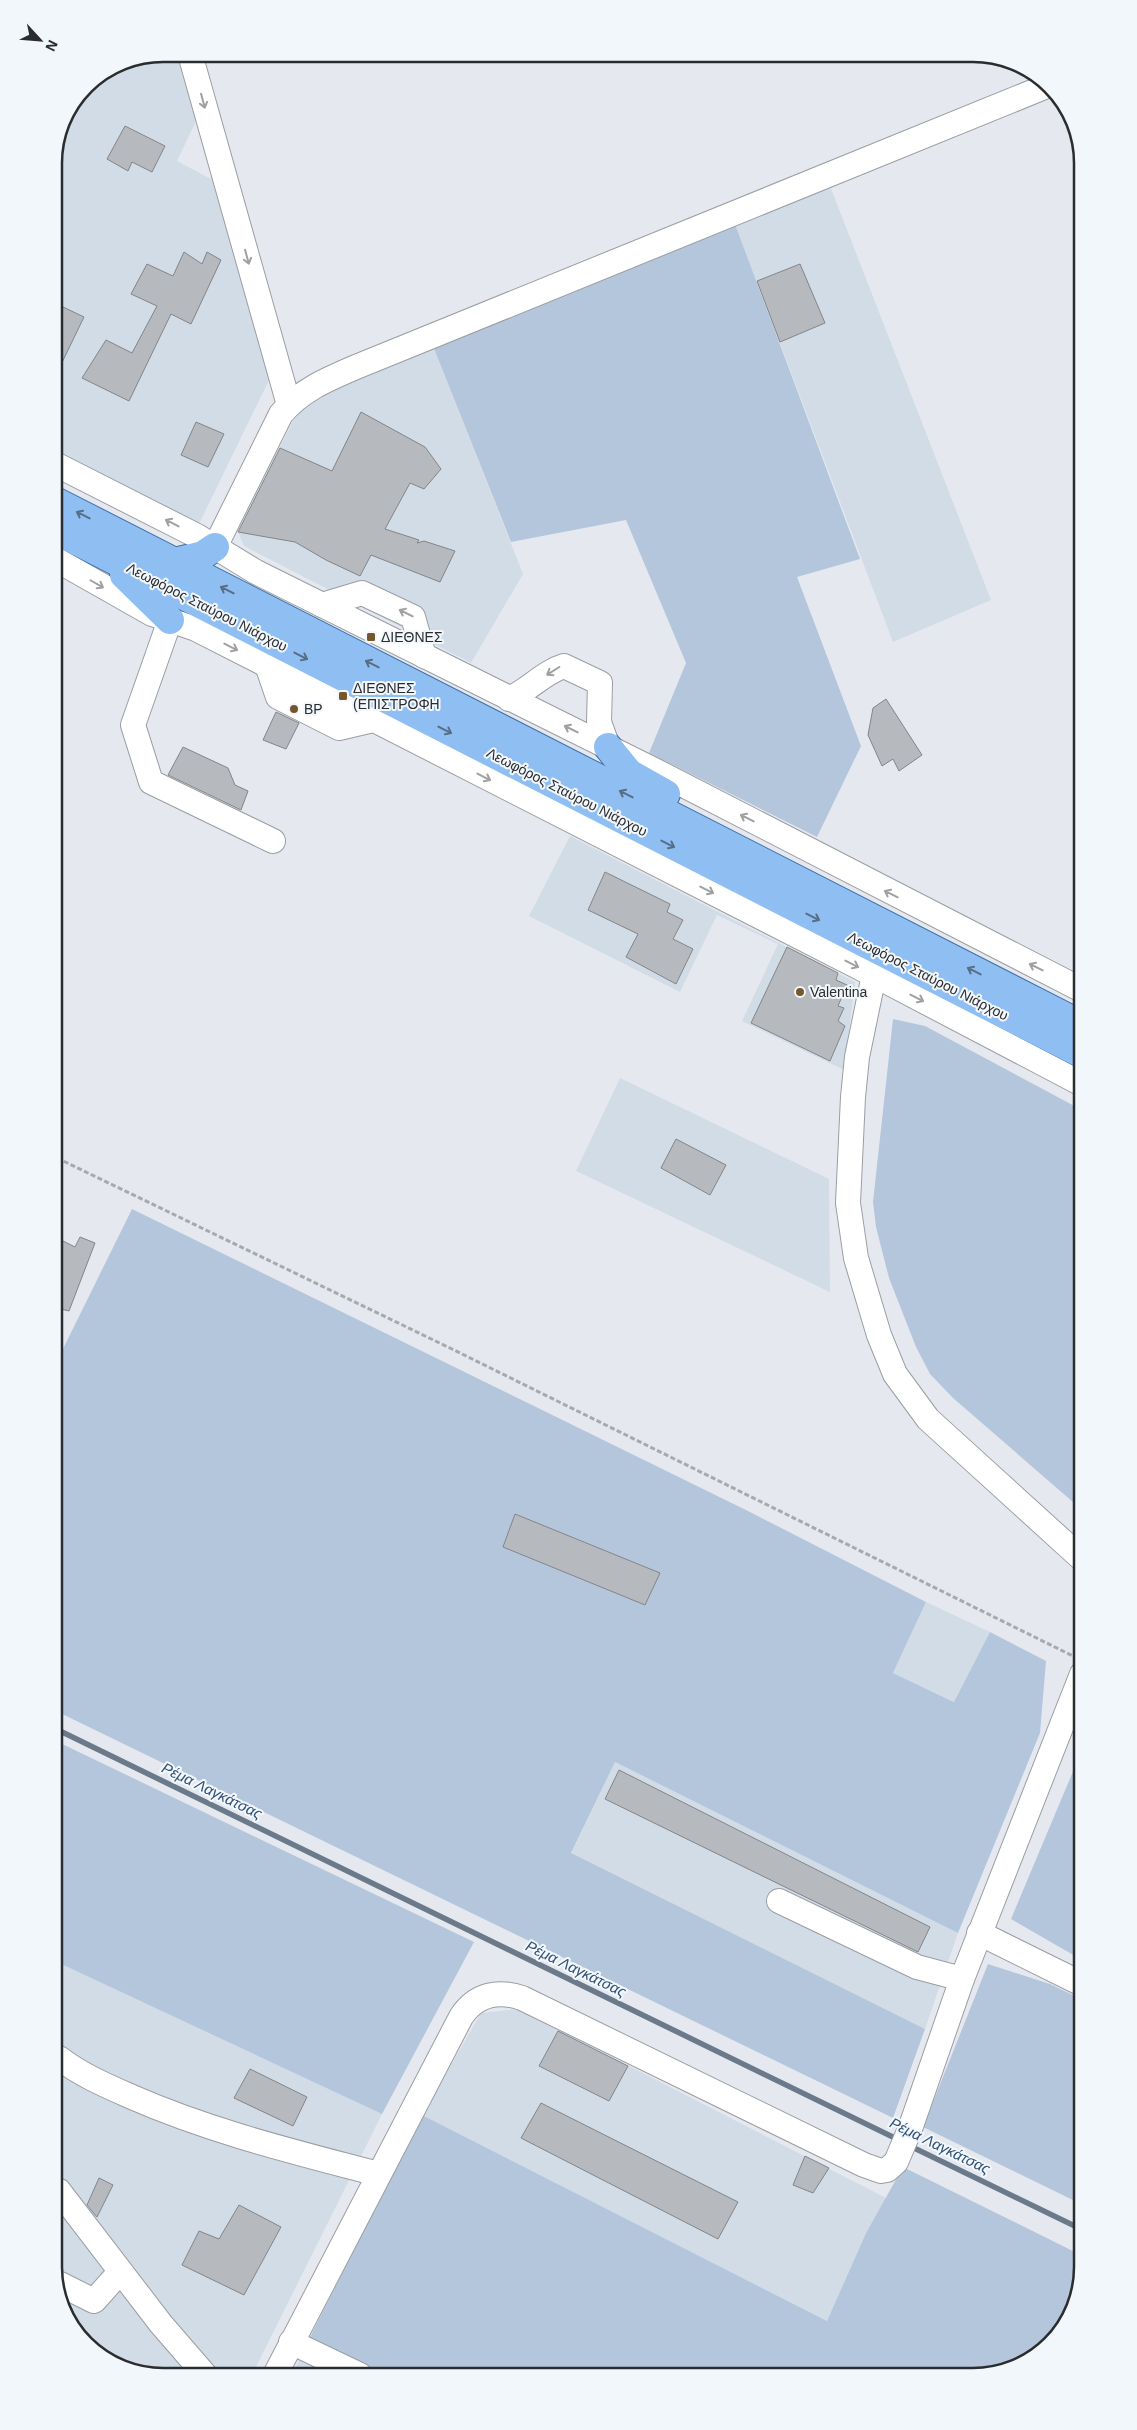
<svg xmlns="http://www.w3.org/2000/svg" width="1137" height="2430" viewBox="0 0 1137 2430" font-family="Helvetica,sans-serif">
<rect width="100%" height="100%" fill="#e5e9ef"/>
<g fill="#d2dce6">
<polygon points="164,54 182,54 198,117 177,161 213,180 271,376 199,524 55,450 54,157 62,121 86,86 122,62"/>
<polygon points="519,54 562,54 522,63"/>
<polygon points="830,186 991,600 893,642 735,224"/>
<polygon points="433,346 523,574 471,663 244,546 238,532 293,421 303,407 318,395"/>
<polygon points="570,836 855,982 844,1070 742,1021 778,944 717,915 680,992 529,916"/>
<polygon points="620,1078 829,1179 830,1292 576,1171"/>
<polygon points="926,1602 990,1632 955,1702 893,1673"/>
<polygon points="615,1762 958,1933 925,2029 571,1854"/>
<polygon points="59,1963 382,2114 252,2375 156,2376 97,2354 60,2302"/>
<polygon points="518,2009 886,2198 866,2233 827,2321 422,2115 481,2013"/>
<polygon points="310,2337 385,2374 292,2375"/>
</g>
<g fill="#b4c6dc">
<polygon points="735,224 860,559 797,577 861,746 817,837 649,753 686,663 626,520 511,542 433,346"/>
<polygon points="893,1019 925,1026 1080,1109 1081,1509 953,1398 930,1374 916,1347 889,1278 876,1227 873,1202"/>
<polygon points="132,1209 750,1512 926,1602 893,1673 954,1702 990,1632 1046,1661 1040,1733 958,1933 615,1762 571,1853 925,2029 893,2118 58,1712 57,1361"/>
<polygon points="58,1742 474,1942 382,2114 59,1963"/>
<polygon points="1082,1750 1082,1960 1011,1919"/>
<polygon points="988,1964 1050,1984 1083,2000 1083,2205 923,2127"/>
<polygon points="422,2115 827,2321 866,2233 903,2167 1083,2256 1083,2267 1065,2328 1009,2370 385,2374 310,2337"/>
</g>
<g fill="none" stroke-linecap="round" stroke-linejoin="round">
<g stroke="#6b7a8b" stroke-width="5.5">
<polyline points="58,1730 899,2140"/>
<polyline points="910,2146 1083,2230"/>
</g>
</g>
<g fill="#b6babf" stroke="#82858a">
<polygon points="125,126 165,146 152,172 132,162 128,171 107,159"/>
<polygon points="184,252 202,264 207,252 221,260 191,324 171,314 129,401 82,378 106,340 132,353 157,306 131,294 147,264 173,276"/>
<polygon points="800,264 825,323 780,342 757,281"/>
<polygon points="54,307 61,310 63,307 84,317 55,377"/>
<polygon points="361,412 425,447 441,469 424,489 410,483 385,529 419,540 417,543 424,541 455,551 440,582 371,555 360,576 326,560 295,542 238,532 280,448 332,471"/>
<polygon points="196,422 224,434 208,467 181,455"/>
<polygon points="886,699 922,755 899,771 893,759 882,766 868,735 873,708"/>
<polygon points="276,712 299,723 286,749 263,740"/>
<polygon points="183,747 228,768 235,785 248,791 241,810 168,775"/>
<polygon points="605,872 670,904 667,912 683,920 673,939 693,949 676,984 626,957 638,934 588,910"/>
<polygon points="787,947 838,973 836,980 847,985 838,1006 844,1008 838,1021 845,1026 830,1061 751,1023"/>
<polygon points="676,1139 726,1165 710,1195 661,1168"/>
<polygon points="80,1237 95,1243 69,1311 57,1308 57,1238 75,1247"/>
<polygon points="515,1514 660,1573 645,1605 503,1547"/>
<polygon points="619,1770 930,1927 918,1952 605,1799"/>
<polygon points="558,2031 628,2066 609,2101 539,2066"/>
<polygon points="250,2069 307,2097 293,2126 234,2098"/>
<polygon points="541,2103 738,2202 718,2239 521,2138"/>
<polygon points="805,2156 829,2168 813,2193 793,2185"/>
<polygon points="99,2178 113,2185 97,2217 87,2205"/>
<polygon points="239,2205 281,2227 244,2295 182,2265 199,2231 219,2239"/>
</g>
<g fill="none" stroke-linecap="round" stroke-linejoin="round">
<g stroke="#9a9ea3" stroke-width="26">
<g id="minor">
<polyline points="190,54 289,405"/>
<polyline points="55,464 197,536 256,572 658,772 1080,989"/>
<path d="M215 547 281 414C301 390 328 379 356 367L1047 86"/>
<polyline points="55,559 152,614 196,629 874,975 1080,1083"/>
<polyline points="322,605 362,593 413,617 424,656"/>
<polyline points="170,620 133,725 151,782 273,841"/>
<polyline points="267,665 278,697 339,728 373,720"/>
<path d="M509 699C529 690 544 672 564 666L600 683 599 722 608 747"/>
<polyline points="874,975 857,1057 853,1097 848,1203 856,1258 879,1335 895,1374 928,1419 1081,1558"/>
<polyline points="779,1901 917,1967 962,1979"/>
<polyline points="979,1933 1082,1984"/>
<path d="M59 2058C81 2075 107 2086 132 2097 212 2132 295 2152 378 2174"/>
<polyline points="59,2191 161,2324 206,2376"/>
<polyline points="60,2284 94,2301 120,2272"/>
<polyline points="291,2342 360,2375"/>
<path d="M275 2375 461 2017C476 1994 498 1990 522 1998L864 2165 881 2171 887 2170 896 2162 910 2129 962 1979 1082 1674"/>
</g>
</g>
<g stroke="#3c6fa8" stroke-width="30">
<g id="major">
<polyline points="55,501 1080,1024"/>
<polyline points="55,530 1080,1053"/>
<polyline points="174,562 203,555 215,547"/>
<polyline points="124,575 170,620"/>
<polyline points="608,747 629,773 666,794"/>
</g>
</g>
<polyline stroke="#a6aaae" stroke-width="3" stroke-dasharray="5 2.5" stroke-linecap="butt" points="57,1158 452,1349 1073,1656"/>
<use href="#minor" stroke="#fff" stroke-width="24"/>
<use href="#major" stroke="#8fbef2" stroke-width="28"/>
</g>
<defs><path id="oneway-shaft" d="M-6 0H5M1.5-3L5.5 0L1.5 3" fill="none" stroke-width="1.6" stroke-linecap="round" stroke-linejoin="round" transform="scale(1.25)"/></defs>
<g stroke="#9fa0a1">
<use href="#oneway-shaft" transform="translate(203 101) rotate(75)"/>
<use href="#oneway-shaft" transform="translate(247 257) rotate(75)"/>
<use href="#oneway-shaft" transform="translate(172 523) rotate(-153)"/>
<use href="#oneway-shaft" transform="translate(97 584) rotate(30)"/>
<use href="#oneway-shaft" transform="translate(406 613) rotate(-154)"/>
<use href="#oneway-shaft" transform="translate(231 647) rotate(27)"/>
<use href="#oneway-shaft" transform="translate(553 671) rotate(148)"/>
<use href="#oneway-shaft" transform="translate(571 729) rotate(-154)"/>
<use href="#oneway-shaft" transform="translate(484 777) rotate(27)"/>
<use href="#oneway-shaft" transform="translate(747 818) rotate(-153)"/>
<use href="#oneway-shaft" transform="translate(707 890) rotate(27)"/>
<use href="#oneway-shaft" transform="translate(891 894) rotate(-153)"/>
<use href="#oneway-shaft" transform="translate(852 964) rotate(27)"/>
<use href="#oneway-shaft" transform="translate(1036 967) rotate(-154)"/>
<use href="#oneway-shaft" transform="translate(917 998) rotate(27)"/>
</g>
<g stroke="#576e86">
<use href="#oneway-shaft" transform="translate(83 515) rotate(-153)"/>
<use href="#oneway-shaft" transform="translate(227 590) rotate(-153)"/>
<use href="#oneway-shaft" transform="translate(301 656) rotate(27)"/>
<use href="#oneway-shaft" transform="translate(372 664) rotate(-153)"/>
<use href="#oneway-shaft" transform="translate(445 730) rotate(27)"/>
<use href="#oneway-shaft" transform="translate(626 794) rotate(-153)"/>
<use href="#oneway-shaft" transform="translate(668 844) rotate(27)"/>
<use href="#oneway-shaft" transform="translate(813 917) rotate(27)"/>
<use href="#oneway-shaft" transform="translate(974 971) rotate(-153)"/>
</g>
<g fill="#76562c" stroke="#f2f7fc" stroke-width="2">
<rect x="366" y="632" width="10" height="10" rx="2.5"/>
<rect x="338" y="691" width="10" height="10" rx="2.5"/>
<circle cx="294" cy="709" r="5"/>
<circle cx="800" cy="992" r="5"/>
</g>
<g text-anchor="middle" stroke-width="4" stroke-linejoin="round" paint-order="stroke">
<g font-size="14" fill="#2a2c2e" stroke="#f2f7fc">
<text transform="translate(207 607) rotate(27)" y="5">Λεωφόρος Σταύρου Νιάρχου</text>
<text transform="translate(567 792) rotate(27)" y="5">Λεωφόρος Σταύρου Νιάρχου</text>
<text transform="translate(928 976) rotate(27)" y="5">Λεωφόρος Σταύρου Νιάρχου</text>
</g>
<g font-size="14" fill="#2a2c2e" stroke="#f2f7fc" text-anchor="start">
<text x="381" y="642">ΔΙΕΘΝΕΣ</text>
<text x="353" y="693">ΔΙΕΘΝΕΣ<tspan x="353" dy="16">(ΕΠΙΣΤΡΟΦΗ</tspan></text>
<text x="304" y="714">BP</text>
<text x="810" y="997">Valentina</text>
</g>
<g font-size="15" font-style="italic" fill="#315175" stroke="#f2f7fc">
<text transform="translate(212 1791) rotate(26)" y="5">Ρέμα Λαγκάτσας</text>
<text transform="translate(576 1969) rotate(26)" y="5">Ρέμα Λαγκάτσας</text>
<text transform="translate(940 2146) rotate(26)" y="5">Ρέμα Λαγκάτσας</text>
</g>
</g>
<path d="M0 0H1137V2430H0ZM163 62H973A101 101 0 0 1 1074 163V2267A101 101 0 0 1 973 2368H163A101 101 0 0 1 62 2267V163A101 101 0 0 1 163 62Z" fill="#f2f7fc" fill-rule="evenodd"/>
<path fill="none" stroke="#2a2c2e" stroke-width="2.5" d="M163 62H973A101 101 0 0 1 1074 163V2267A101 101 0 0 1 973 2368H163A101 101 0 0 1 62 2267V163A101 101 0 0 1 163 62Z"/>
<g transform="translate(40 40) rotate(116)" stroke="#f2f7fc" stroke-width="4" paint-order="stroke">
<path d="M0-4L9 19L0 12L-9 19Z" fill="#2a2c2e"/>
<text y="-8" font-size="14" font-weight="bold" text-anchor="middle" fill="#2a2c2e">N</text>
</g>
</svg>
